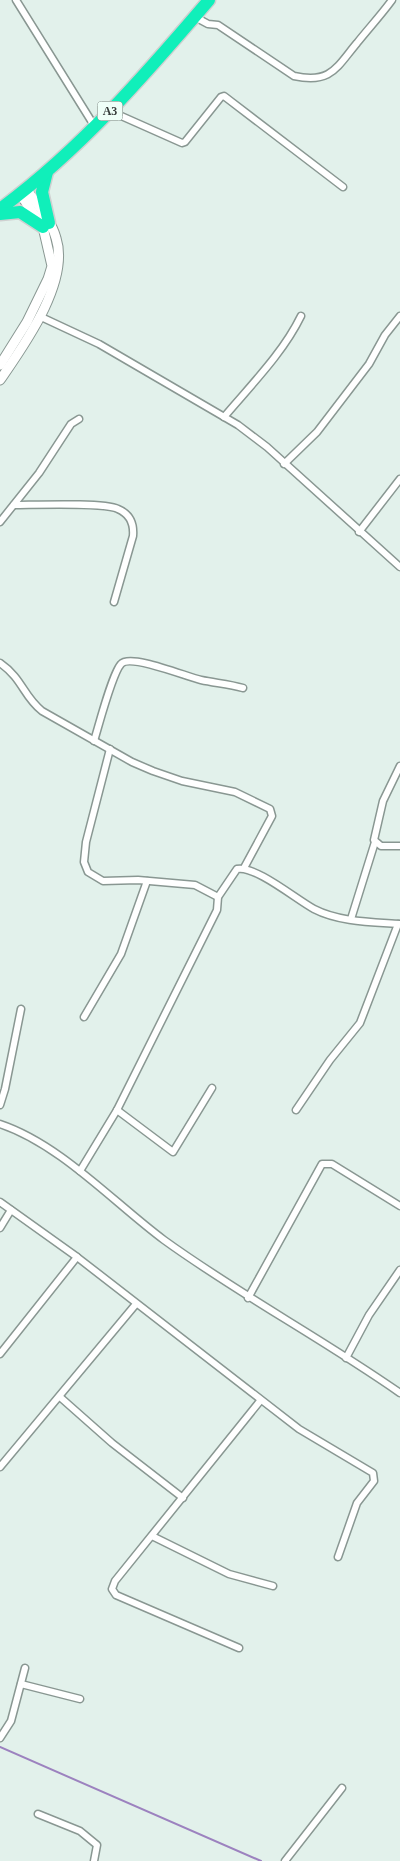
<svg xmlns="http://www.w3.org/2000/svg" width="400" height="1861" viewBox="0 0 400 1861" font-family="'Times New Roman',serif">
<rect width="100%" height="100%" fill="#e2f1eb"/>
<g fill="none" stroke-linecap="round" stroke-linejoin="round">
<polyline stroke="#9c82bf" stroke-width="2" points="0,1747 261,1861"/>
<g stroke="#899792" stroke-width="9">
<g id="street">
<polyline points="16,0 95,127"/>
<path d="M195 17 208 24 218 25 294 76C331 84 336 68 357 43 369 28 381 15 392 0"/>
<polyline points="110,111 182,143 185,142 221,97 224,96 343,187"/>
<polyline points="39,316 99,344 238,425 267,447 400,567"/>
<path d="M224 417C251 385 283 353 301 316"/>
<polyline points="284,464 317,432 369,364 385,335 400,316"/>
<path d="M14 505C33 505 104 502 118 509 130 514 134 524 133 536L114 602"/>
<polyline points="0,522 39,473 71,424 79,419"/>
<polyline points="359,532 400,479"/>
<path d="M0 663C23 679 23 696 42 711L132 762 153 771 182 781 235 792 270 809 272 816 244 868"/>
<path d="M94 741C99 725 112 674 121 664 130 653 187 677 201 680 215 683 229 684 243 688"/>
<polyline points="110,749 86,842 84,862 88,872 103,881 138,880 195,885 218,897"/>
<polyline points="400,766 383,801 374,840 381,846 400,846"/>
<polyline points="351,919 375,842"/>
<polyline points="84,1017 121,954 147,881"/>
<polyline points="0,1105 5,1089 21,1009"/>
<polyline points="117,1110 173,1152 212,1088"/>
<polyline points="296,1110 330,1060 360,1023 398,924"/>
<path d="M0 1124C60 1144 113 1202 164 1240 240 1295 323 1339 400 1393"/>
<path d="M80 1171 117 1110 217 910 218 897 237 869C255 865 297 900 314 909 339 922 372 922 400 924"/>
<polyline points="0,1202 77,1257 299,1429 373,1473 374,1481 357,1503 338,1557"/>
<polyline points="0,1228 11,1210"/>
<polyline points="248,1298 322,1164 332,1164 400,1206"/>
<polyline points="0,1354 77,1257"/>
<polyline points="346,1358 369,1315 400,1270"/>
<polyline points="60,1397 112,1443 183,1498"/>
<polyline points="0,1467 136,1304"/>
<polyline points="152,1536 229,1574 273,1586"/>
<polyline points="239,1648 116,1595 112,1589 115,1581 260,1401"/>
<polyline points="21,1684 80,1699"/>
<polyline points="0,1738 11,1721 25,1668"/>
<polyline points="38,1814 80,1831 97,1845 94,1861"/>
<polyline points="285,1861 342,1788"/>
</g>
</g>
<g stroke="#899792" stroke-width="11">
<g id="secondary">
<polyline points="0,365 27,322 48,279 52,266 43,227 20,194"/>
<path d="M0 380C24 345 70 282 56 238 51 220 37 204 26 189"/>
</g>
</g>
<g stroke="#cfd0d0" stroke-width="15">
<g id="highway">
<polyline points="47,172 42,192 49,223"/>
<path d="M0 209C80 150 145 75 209 0"/>
<polyline points="0,214 20,212 43,227"/>
</g>
</g>
<use href="#street" stroke="#fff" stroke-width="6"/>
<use href="#secondary" stroke="#fff" stroke-width="9"/>
<use href="#highway" stroke="#10efba" stroke-width="12"/>
</g>
<g text-anchor="middle" stroke-width="4.5" stroke-linejoin="round" paint-order="stroke">
<rect fill="#effff8" stroke="#6e7673" stroke-width="1" x="97.5" y="101.5" width="25" height="19" rx="4"/>
<g font-size="12" font-weight="bold" fill="#363c3a">
<text x="110" y="115">A3</text>
</g>
</g>
</svg>
